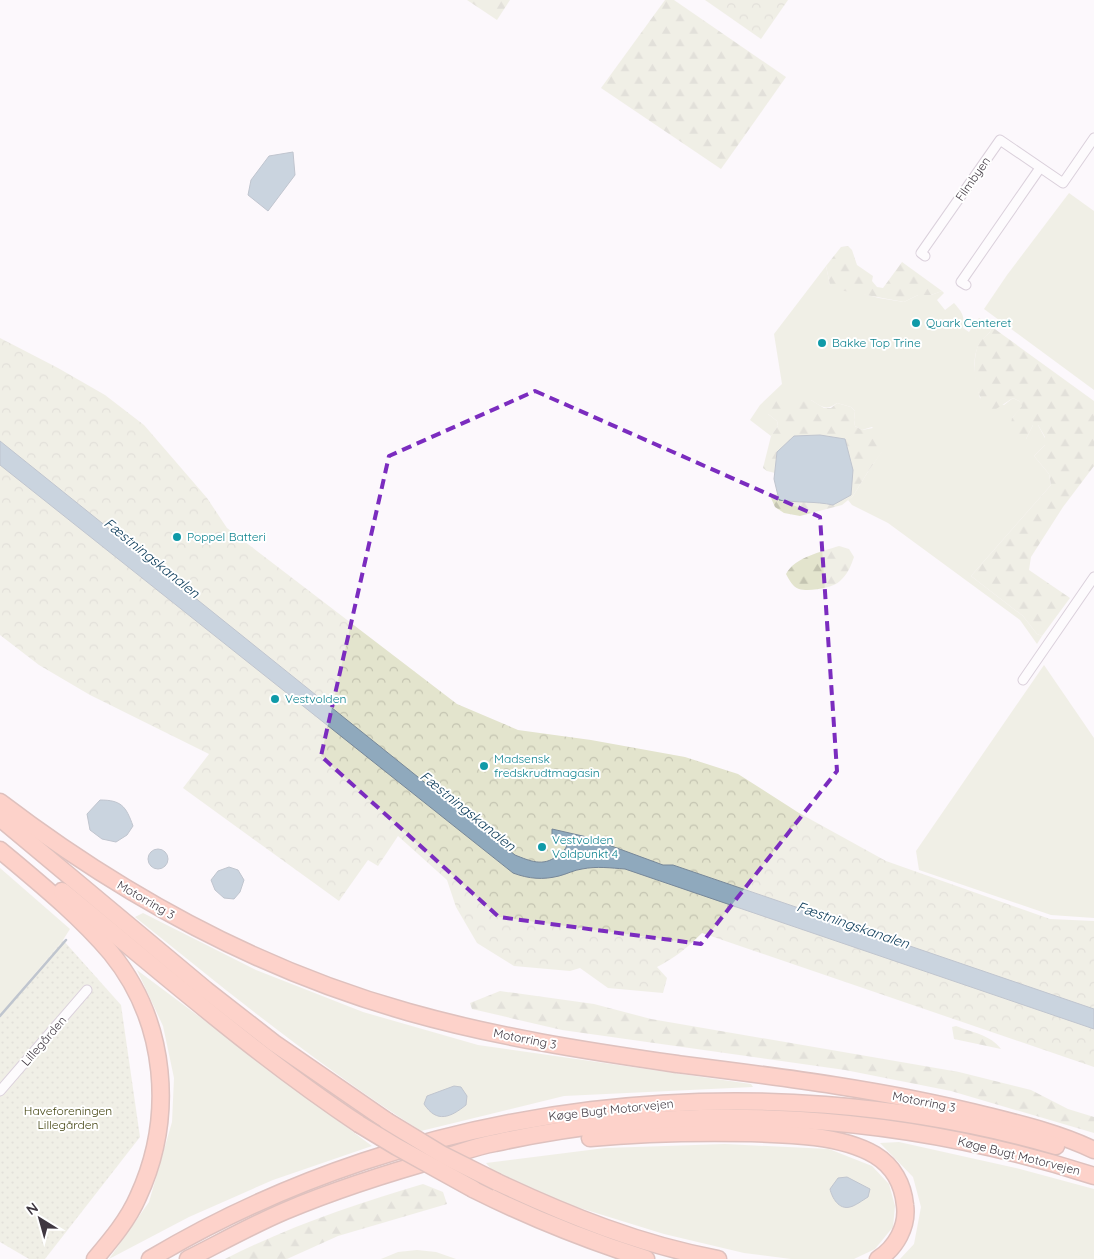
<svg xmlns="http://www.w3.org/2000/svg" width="1094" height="1259" viewBox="0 0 1094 1259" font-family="Quicksand,sans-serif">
<defs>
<pattern id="forest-firs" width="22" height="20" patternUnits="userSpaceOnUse" patternTransform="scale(1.25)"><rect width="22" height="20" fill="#e3e4cd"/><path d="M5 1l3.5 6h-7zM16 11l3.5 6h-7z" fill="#c4c4b1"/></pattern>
<pattern id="park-crowns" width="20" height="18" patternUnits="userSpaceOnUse" patternTransform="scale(1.25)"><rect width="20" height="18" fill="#e3e4cd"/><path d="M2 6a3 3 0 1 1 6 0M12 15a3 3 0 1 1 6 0" fill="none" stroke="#c4c4b1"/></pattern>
<pattern id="garden-dots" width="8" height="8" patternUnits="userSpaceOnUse" patternTransform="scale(1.25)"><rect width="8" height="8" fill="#e3e4cd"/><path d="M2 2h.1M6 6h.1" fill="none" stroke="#c4c4b1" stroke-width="1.8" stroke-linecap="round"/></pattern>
</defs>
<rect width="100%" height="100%" fill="#fcf8fc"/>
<g fill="#e3e4cd">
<polygon points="1069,193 1094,211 1094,390 984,309 1007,275"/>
<path d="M826 266 830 285 879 298 904 302 918 295H931L942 291 944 293 937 300 945 310 954 303C962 312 965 316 963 328L969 332 979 318 992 327C990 336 981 338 978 346 971 363 976 380 980 398L1004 405 1013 398 1019 401 1023 406 1012 418 1026 439 1033 425H1038L1045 438V445L1034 456 1049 474 1051 485 971 576 1023 616 1037 634 1042 636 1037 644 1020 620 888 523 852 505 848 500 853 496 869 470 887 444 872 427 862 430 855 426 854 420 855 411 851 407 837 403C826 411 822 407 811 400L768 414 777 421 778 426 771 436 750 420 760 405 782 384 774 334Z"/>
<polygon points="1044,665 1094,738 1094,918 1051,915 919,870 916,851"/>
<polygon points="0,868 70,929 63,940 0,1015"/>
<path d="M143 913 256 970 363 1012 478 1045 751 1084 753 1087 564 1096 421 1131C320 1067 228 992 135 917Z"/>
<polygon points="137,970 372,1146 273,1180 189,1217 109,1259 149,1202 172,1122 174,1078 163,1026"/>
<polygon points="899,1142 1020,1169 1094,1189 1094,1259 900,1259 914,1244 921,1207 913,1177 880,1143"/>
<polygon points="725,1144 829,1149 872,1166 889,1184 895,1206 893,1227 875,1249 854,1259 791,1259 744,1253 664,1234 567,1204 492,1170 486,1163 605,1148"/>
<polygon points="417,1250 436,1252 456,1259 381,1259 398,1252"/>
</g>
<g fill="url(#forest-firs)">
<polygon points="467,0 510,0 497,20"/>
<polygon points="665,0 674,0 786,77 721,169 601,88"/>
<polygon points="848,246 852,250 857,265 873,276 872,281 877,287 883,288 902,262 942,291 931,295 918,295 904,302 839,290 830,285 826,266 841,247"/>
<path d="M992 327 1094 401V466L1063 507 1031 557 1029 570 1070 598 1042 636 1037 634 1023 616 971 576 1051 485 1049 474 1034 456 1045 445V437L1038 425H1033L1026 439 1022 440 1011 424 1012 418 1022 406 1019 401 1013 398 993 411C974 403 971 363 978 345 981 338 990 336 992 327Z"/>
<path d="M777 396 811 400 824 408H831L837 403 851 407 855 411 854 420 855 426 862 430 878 427 888 444 869 470 853 496 842 505 800 516 784 513 775 507 771 498 773 494H778L779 500C798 503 815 501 833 505L777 452 775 473 767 471 763 468 771 436 778 426 777 421 768 414C767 404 768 401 777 396Z"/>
<path d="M839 546 849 549 854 557C851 566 847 575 840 581 833 588 809 592 799 589 793 587 789 580 786 574 795 557 821 552 839 546Z"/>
<polygon points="500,991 594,1004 651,1019 959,1072 1031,1090 1068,1109 1094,1117 1094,1133 951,1091 845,1070 562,1030 472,1009 470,1003"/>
<path d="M956 1026C971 1032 991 1035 1001 1049L954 1039 952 1027Z"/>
<path d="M423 1184 443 1192 447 1204 338 1236 287 1259H225C288 1227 355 1204 423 1184Z"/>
</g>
<g fill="url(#park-crowns)">
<polygon points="705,0 788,0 761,39"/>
<path d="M0 338 58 368 105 395 144 425 207 498 227 528 457 704 518 730 591 740 685 757 738 774 799 813 886 861 1050 919 1094 921V1067L702 933C688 947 675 958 657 967L667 978 663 993 608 988 580 968 570 971 514 966 477 943 456 907 447 880 398 836 378 866 368 860 339 901 183 788 209 754 90 695 39 665 0 635Z"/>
</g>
<polygon fill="url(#garden-dots)" points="63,940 121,1005 140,1137 45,1259 29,1259 0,1242 0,1015"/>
<g fill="#8fa9bd" stroke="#778798">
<polygon points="293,152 295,175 268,211 248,195 251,180 269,156"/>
<path d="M820 435 845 439 853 470 851 495 833 505C815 501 798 503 779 500L774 479 777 452 794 436Z"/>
<path d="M0 441 515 855C530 861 543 867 557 856 561 853 565 851 567 845L552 839V829L587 837 663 865H673L1094 1009V1029L625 869C611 868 597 866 582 869 574 870 567 874 559 876 543 880 529 879 513 873L0 465Z"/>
<path d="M100 800C121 800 126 806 133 826L127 835 116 842 102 839 90 830 87 814Z"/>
<circle cx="158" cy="859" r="10"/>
<polygon points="229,867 238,870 244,880 240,892 234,899 224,898 215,890 211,880 218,871"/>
<path d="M454 1086 461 1087 467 1096 466 1105C451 1117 437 1124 424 1104L427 1096Z"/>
<path d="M847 1177 870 1189 868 1197C863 1200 855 1206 850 1207 839 1210 832 1198 830 1189L838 1178Z"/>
</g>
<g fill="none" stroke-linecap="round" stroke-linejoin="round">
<polyline stroke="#778798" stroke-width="2.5" points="0,1016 66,940"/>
<g stroke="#b3a1b5" stroke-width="11">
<g id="minor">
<polyline points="925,256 921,253 1000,140 1063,183 1094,138"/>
<polyline points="966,285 961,282 1040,168"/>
<polyline points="1023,680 1094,577"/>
<polyline points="0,1091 87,990"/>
</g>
</g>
<g stroke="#bb7e73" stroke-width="19">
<g id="motorway">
<path d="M0 802C122 895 259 970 408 1012 496 1037 587 1051 677 1064 781 1077 886 1090 988 1116 1024 1125 1061 1134 1094 1150"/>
<polyline points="0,818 206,990 274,1043 387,1121"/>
<path d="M0 850C38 882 79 915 111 953 167 1022 175 1117 138 1197 128 1220 111 1240 95 1259"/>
<path d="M62 891C159 970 254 1054 359 1124"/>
<path d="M590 1138C643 1133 696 1132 749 1133 788 1134 841 1135 875 1155 893 1166 903 1184 905 1205 908 1226 896 1248 878 1259"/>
<path d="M497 1182C567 1215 641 1245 718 1259"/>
<path d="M473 1189C529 1217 586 1240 646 1259"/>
<path d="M150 1259C418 1099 756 1060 1056 1146"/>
<path d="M188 1259C220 1243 252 1225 285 1211 337 1189 391 1172 445 1157 462 1152 478 1146 495 1143 692 1099 903 1114 1094 1176"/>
</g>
</g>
<use href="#minor" stroke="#fff" stroke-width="9"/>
<use href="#motorway" stroke="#fea58e" stroke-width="16"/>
<g stroke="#bb7e73" stroke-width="19" stroke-linecap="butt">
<g id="motorway-bridge">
<polyline points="387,1121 443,1155 497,1182"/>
<polyline points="359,1124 397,1147 473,1189"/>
</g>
</g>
<use href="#motorway-bridge" stroke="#fea58e" stroke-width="16"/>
</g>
<path d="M0 0H1094V1259H0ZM535 391 820 517 837 771 701 944 499 917 321 756 389 456Z" fill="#fcf8fc" fill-opacity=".55" fill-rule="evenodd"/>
<path fill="none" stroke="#7b2cbf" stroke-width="4" stroke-dasharray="10 6" stroke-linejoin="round" d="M535 391 820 517 837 771 701 944 499 917 321 756 389 456Z"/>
<g fill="#0f9aa8" stroke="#fff" stroke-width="2">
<circle cx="916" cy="323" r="5"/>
<circle cx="822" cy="343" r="5"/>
<circle cx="177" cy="537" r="5"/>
<circle cx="275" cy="699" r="5"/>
<circle cx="484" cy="766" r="5"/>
<circle cx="542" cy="847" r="5"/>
</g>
<g text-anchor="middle" stroke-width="4" stroke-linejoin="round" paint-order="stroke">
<g font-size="12" fill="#3f3740" stroke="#fff">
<text transform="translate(973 179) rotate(-55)" y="4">Filmbyen</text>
<text transform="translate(146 900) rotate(30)" y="4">Motorring 3</text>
<text transform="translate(525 1039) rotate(11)" y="4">Motorring 3</text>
<text transform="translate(44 1041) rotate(-49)" y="4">Lillegården</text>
<text transform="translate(924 1102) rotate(11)" y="4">Motorring 3</text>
<text transform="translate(611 1110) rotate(-6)" y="4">Køge Bugt Motorvejen</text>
<text transform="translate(1019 1156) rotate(14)" y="4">Køge Bugt Motorvejen</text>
</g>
<g font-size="12" fill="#0d838f" stroke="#fff" text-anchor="start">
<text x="926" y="327">Quark Centeret</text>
<text x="832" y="347">Bakke Top Trine</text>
<text x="187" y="541">Poppel Batteri</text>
<text x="285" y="703">Vestvolden</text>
<text x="494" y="763">Madsensk<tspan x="494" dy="14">fredskrudtmagasin</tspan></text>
<text x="552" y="844">Vestvolden<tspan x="552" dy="14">Voldpunkt 4</tspan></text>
</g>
<g font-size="12" fill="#454613" stroke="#fff">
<text x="68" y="1115">Haveforeningen<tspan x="68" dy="14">Lillegården</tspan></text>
</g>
<g font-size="14" font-style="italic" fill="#12405e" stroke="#fff">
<text transform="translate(152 558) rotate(39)" y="5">Fæstningskanalen</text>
<text transform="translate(468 811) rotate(39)" y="5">Fæstningskanalen</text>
<text transform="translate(853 925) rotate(19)" y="5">Fæstningskanalen</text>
</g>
</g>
<g transform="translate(40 1219) rotate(323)" stroke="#ffffff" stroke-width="4" paint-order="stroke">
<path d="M0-4L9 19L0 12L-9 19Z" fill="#3f3740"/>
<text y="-8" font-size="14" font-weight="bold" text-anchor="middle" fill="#3f3740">N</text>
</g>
</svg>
